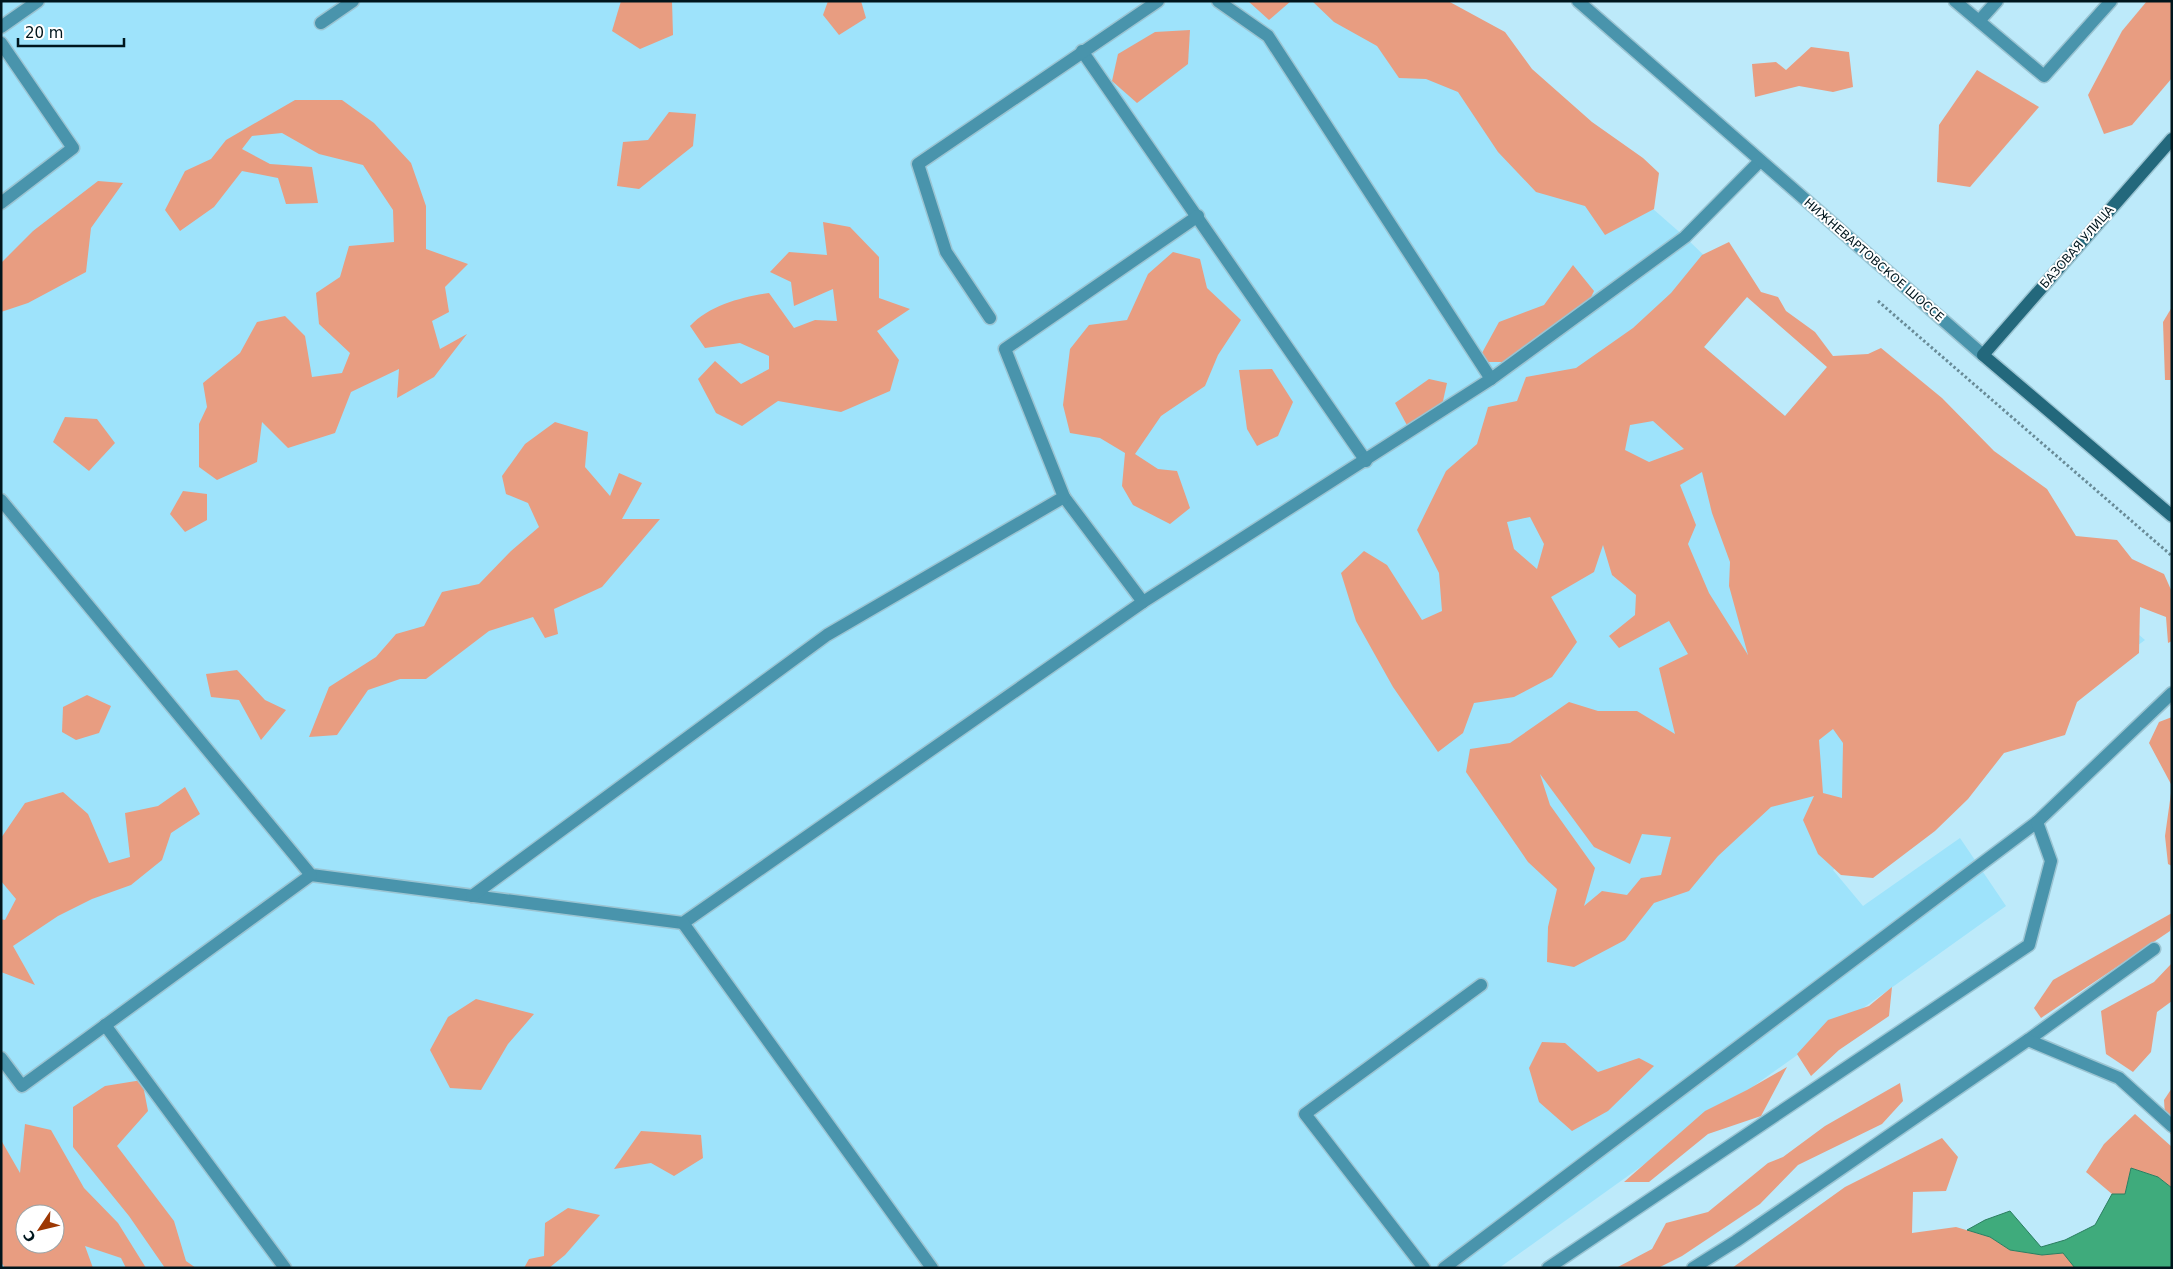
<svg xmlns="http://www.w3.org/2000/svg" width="2173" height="1269" viewBox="0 0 2173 1269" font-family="'DejaVu Sans',sans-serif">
<rect width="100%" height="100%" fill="#bdeafa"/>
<path fill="#9ee3fb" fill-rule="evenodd" d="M1 1H1416L1685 237 1747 297 1704 347 1785 416 1827 367 2145 640 1833 870 1863 906 1960 838 2006 906 1499 1268H1ZM25 1214H55V1244H25Z"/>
<g fill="#e89d81" fill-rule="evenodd">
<polygon points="621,1 672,1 673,35 640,49 612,31"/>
<polygon points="828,1 861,1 866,18 839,35 823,15"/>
<polygon points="1248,1 1291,1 1269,20"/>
<polygon points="1312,1 1448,1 1505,32 1532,69 1592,122 1643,158 1659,173 1654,209 1605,235 1585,206 1536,192 1498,152 1458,92 1426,79 1399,78 1377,46 1334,22"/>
<polygon points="2147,1 2172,1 2172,78 2132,125 2104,134 2088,95 2122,31"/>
<polygon points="1190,30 1188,64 1137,103 1112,81 1118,54 1155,32"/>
<polygon points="1811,47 1849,52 1853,87 1833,92 1799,86 1755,97 1752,64 1776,62 1786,70"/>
<polygon points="1977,70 2039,107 1970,187 1937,182 1939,125"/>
<polygon points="295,100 342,100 374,123 411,163 426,206 426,249 468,264 445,287 449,312 432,321 440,349 467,334 434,377 397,398 399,369 351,392 335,433 288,448 262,422 257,462 217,480 199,467 199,424 207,407 203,383 240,353 257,322 285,316 305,336 312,377 342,373 350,353 319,324 316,293 340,277 349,246 394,242 393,210 363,165 319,154 282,133 252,136 242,149 270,164 312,167 318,203 286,204 278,178 242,171 214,207 180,231 165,210 185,171 211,159 226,140"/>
<polygon points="669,112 696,114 693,146 639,189 617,186 623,142 648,140"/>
<polygon points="98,181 123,183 91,228 86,272 28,303 1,312 1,263 33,231"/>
<path d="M823 222 850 227 879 257V298L910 309 877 331 899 360 890 391 841 412 778 401 742 426 716 413 698 379 715 361 741 384 769 369V356L740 343 705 348 690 326C710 305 742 297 769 293L794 328 815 320 837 321 833 289 794 306 791 282 770 272 789 252 827 255Z"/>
<path d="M1729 242 1761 292 1778 297 1786 311 1815 332 1833 356 1868 354 1881 348 1942 398 1994 451 2047 489 2076 536 2117 540 2132 559 2164 574 2172 592V641L2168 643 2166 617 2140 607 2139 653 2077 702 2065 735 2004 753 1968 799 1935 831 1873 878 1841 875 1818 854 1803 820 1814 796 1771 807 1718 856 1689 891 1654 903 1625 940 1574 967 1547 962 1548 927 1557 889 1528 862 1466 772 1470 749 1510 743 1569 702 1598 711H1637L1675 734 1659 668 1688 654 1669 621 1619 648 1609 636 1635 615 1636 595 1612 575 1603 545 1594 572 1551 597 1577 642 1552 677 1514 697 1474 703 1463 733 1438 752 1393 687 1356 621 1341 573 1364 551 1387 565 1422 620 1442 611 1439 573 1417 530 1446 471 1477 444 1488 407 1517 401 1526 377 1576 368 1633 328 1671 293 1702 255ZM1747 297 1827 367 1785 416 1704 347ZM1653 421 1684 449 1649 462 1625 450 1630 425ZM1702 472 1712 513 1730 562 1729 586 1748 655 1709 593 1688 544 1696 525 1680 485ZM1530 517 1544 544 1537 569 1514 549 1507 522ZM1833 729 1843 743 1842 798 1823 793 1819 740ZM1540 774 1594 847 1630 864 1642 834 1671 837 1661 875 1641 878 1627 895 1602 891 1584 906 1595 868 1550 805Z"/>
<polygon points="1173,252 1200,259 1207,288 1241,320 1218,355 1205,386 1161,416 1135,454 1158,469 1177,471 1190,508 1170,524 1133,505 1122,486 1125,453 1100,438 1070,433 1063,405 1070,349 1089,325 1127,320 1148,274"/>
<polygon points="1573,265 1594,291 1579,322 1523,362 1477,362 1499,322 1544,305"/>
<polygon points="2172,307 2172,380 2165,380 2163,322"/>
<polygon points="1272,369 1293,402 1278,436 1257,446 1247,429 1239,370"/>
<polygon points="1429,379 1447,383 1439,419 1409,429 1395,403"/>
<polygon points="65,417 97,419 115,443 89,471 53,442"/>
<polygon points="555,422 588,432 585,467 610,496 619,473 642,483 622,519 660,519 602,587 554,609 558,634 545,638 533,617 489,631 426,679 400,679 368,690 337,735 309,737 329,687 376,657 396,634 424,626 442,592 479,584 511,551 539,527 528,503 506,494 502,476 525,444"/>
<polygon points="183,491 207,494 207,520 185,532 170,514"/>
<polygon points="237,670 265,700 286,710 261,740 239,700 211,697 206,674"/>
<polygon points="87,695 111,706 99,733 76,740 62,732 63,707"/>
<polygon points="2172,717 2172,866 2168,864 2165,836 2172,786 2149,743 2159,722"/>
<polygon points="185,787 200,814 171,833 162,860 131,885 92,899 58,916 13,946 35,985 1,972 1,919 5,920 16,899 1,881 1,838 25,803 63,792 88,814 109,863 130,857 125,813 158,806"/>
<polygon points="2172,913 2170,931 2041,1018 2034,1008 2053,980"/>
<polygon points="2172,963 2172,1001 2157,1012 2151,1052 2133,1072 2106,1054 2101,1011 2154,982"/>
<polygon points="1892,987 1889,1016 1839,1050 1811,1076 1797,1054 1828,1020 1869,1006"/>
<polygon points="476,999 534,1014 508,1044 481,1090 450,1088 430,1050 448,1017"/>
<polygon points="1542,1042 1565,1043 1598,1072 1639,1058 1654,1066 1608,1111 1572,1131 1539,1102 1529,1068"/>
<polygon points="1787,1067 1761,1116 1708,1134 1649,1182 1624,1182 1705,1111 1747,1090"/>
<polygon points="142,1080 148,1111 117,1146 174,1221 186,1261 196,1268 165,1268 129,1216 73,1147 73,1107 105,1086"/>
<polygon points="1900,1083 1903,1101 1882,1124 1798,1165 1760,1204 1682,1256 1658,1268 1616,1268 1652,1249 1666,1223 1708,1212 1768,1163 1783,1157 1825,1126"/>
<polygon points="2172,1088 2172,1135 2166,1130 2164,1100"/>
<polygon points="2135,1114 2172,1147 2172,1188 2158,1177 2131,1168 2125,1194 2112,1194 2086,1172 2104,1144"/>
<path d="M25 1124 51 1130 84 1188 118 1223 146 1268H126L121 1258 85 1246 93 1268H5L1 1262V1140L20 1173ZM25 1214H55V1244H25Z"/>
<polygon points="641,1131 701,1135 703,1158 674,1176 651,1163 614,1169"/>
<polygon points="1942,1138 1958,1157 1946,1191 1913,1192 1912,1233 1956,1227 1990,1237 2010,1250 2042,1255 2063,1253 2075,1268 1732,1268 1845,1187"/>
<polygon points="568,1208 600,1215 565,1255 549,1268 524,1268 529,1259 544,1256 545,1223"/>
</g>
<polygon fill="#3fab7c" stroke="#2c7e60" points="2131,1168 2158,1177 2172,1188 2172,1268 2075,1268 2063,1253 2042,1255 2010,1250 1990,1237 1967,1230 1985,1220 2010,1211 2041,1247 2065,1240 2095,1225 2112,1194 2125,1194"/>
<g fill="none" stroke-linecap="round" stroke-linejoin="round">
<g stroke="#9bc4d2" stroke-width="15">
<g id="lane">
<polyline points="1218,1 1268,36 1491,379"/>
<polyline points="1955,1 2044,76 2111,1"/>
<polyline points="1979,21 1997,1"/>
<polyline points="321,23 353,1"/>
<polyline points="1,27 38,1"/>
<polyline points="1,43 73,148 1,203"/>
<polyline points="1082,51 1366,461"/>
<polyline points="990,318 946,252 918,164 1158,1"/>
<polyline points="1064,497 1143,602"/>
<polyline points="1,500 311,875 683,923 1143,602 1491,379 1685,237 1760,161"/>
<polyline points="472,896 827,635 1064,497 1005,349 1198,216"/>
<polyline points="683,923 932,1268"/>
<polyline points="105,1025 285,1268"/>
<polyline points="2028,1040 2154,949"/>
<polyline points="1,1058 22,1086 311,875"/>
<polyline points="1424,1268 1305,1114 1481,985"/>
<polyline points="1444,1268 2037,822 2172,693"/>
<polyline points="1548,1268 2029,945 2051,861 2037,822"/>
<polyline points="1693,1268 1736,1241 2028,1040 2119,1078 2172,1126"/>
</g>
</g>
<g stroke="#9bc4d2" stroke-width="15">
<polyline id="street" points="1578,1 1983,355"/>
</g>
<g stroke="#9bc4d2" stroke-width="15">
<polyline id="secondary" points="2172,139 1983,355 2172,516"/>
</g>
<polyline stroke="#688b97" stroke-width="3" stroke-dasharray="2.5 2.5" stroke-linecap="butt" points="1878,301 2172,556"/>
<use href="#lane" stroke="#4994ac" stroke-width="12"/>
<use href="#street" stroke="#4994ac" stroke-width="12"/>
<use href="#secondary" stroke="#23687c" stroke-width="12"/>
</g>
<g text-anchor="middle" stroke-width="4" stroke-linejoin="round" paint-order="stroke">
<g font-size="12" fill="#00161d" stroke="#fff">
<text transform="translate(2077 247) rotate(-49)" y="4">БАЗОВАЯ УЛИЦА</text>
<text transform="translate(1874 260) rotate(41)" y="4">НИЖНЕВАРТОВСКОЕ ШОССЕ</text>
</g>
</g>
<rect width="2173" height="1269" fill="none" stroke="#00161d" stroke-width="5"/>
<g transform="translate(40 1229) rotate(235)"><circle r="24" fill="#ffffff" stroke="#99a2a5"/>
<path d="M0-4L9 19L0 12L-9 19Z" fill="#9d3804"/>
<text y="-8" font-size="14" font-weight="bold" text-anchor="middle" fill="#00161d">С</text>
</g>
<path d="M18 38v8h106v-8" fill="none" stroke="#00161d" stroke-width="2.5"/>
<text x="25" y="38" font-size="15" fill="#00161d" stroke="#ffffff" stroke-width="4" paint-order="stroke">20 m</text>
</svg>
